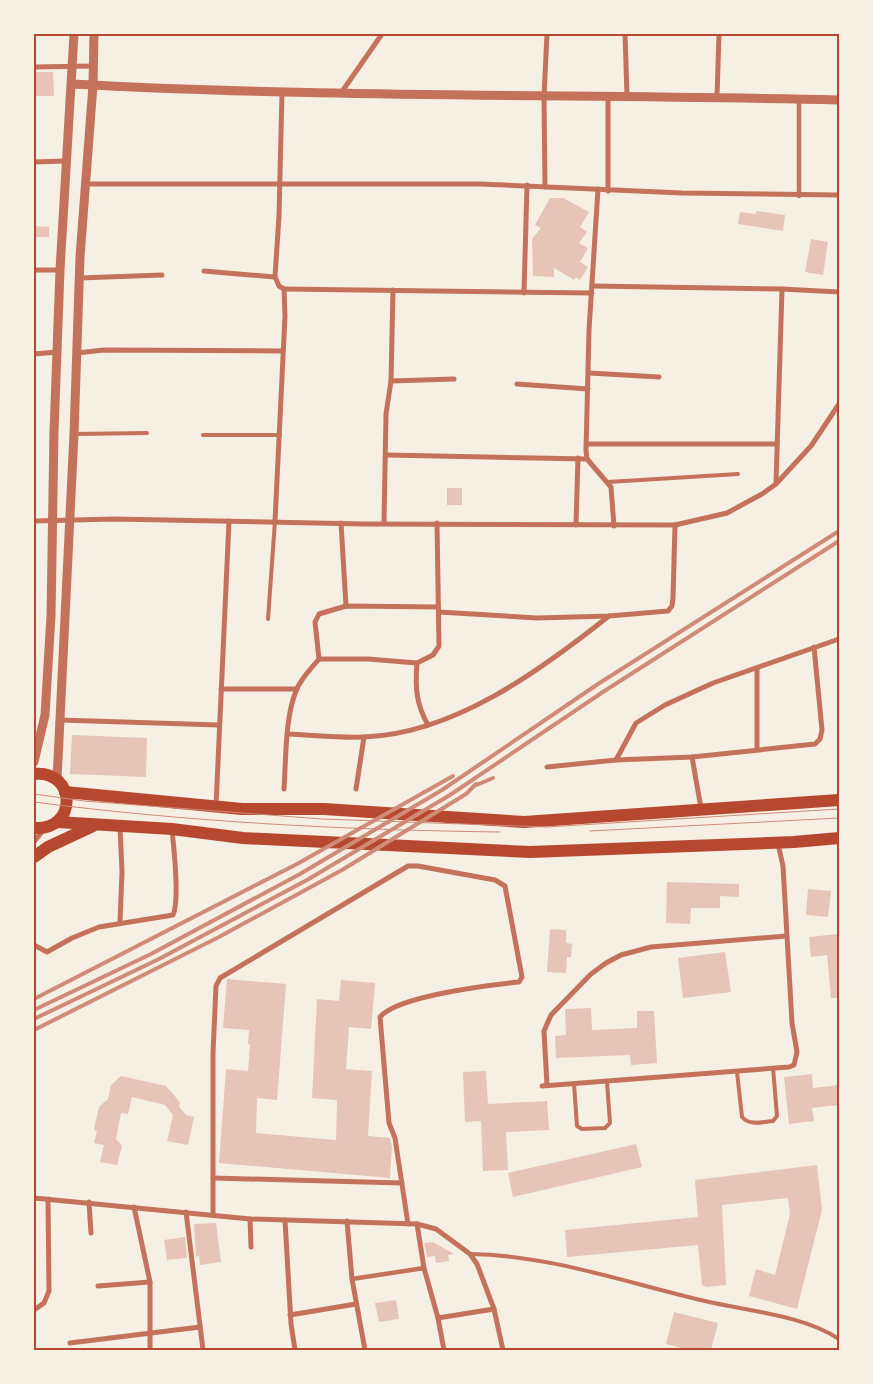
<svg xmlns="http://www.w3.org/2000/svg" width="873" height="1384" viewBox="0 0 873 1384" font-family="'Sofia Sans Condensed',sans-serif">
<rect width="100%" height="100%" fill="#f6efe4"/>
<g fill="#e6c5b7">
<polygon points="34,72 53,72 54,96 34,96"/>
<polygon points="550,198 563,198 589,212 580,227 587,232 579,243 588,248 580,262 588,267 580,280 576,277 574,280 554,268 554,277 533,276 532,239 541,228 535,225"/>
<polygon points="756,211 785,215 783,231 738,224 740,212 756,214"/>
<polygon points="34,226 49,227 49,237 34,237"/>
<polygon points="811,239 828,242 823,275 805,272"/>
<rect x="447" y="488" width="15" height="17"/>
<polygon points="72,735 147,738 146,777 70,774"/>
<polygon points="667,882 739,884 739,897 720,896 720,908 691,908 690,924 666,923"/>
<polygon points="808,889 831,891 828,917 806,915"/>
<polygon points="550,929 566,930 566,943 572,944 571,957 567,957 566,973 547,972"/>
<polygon points="839,934 839,998 831,998 827,955 811,957 809,937"/>
<polygon points="725,952 731,992 683,998 678,958"/>
<polygon points="227,979 286,984 277,1100 257,1098 256,1133 336,1140 337,1100 312,1098 317,999 339,1001 341,980 375,983 371,1029 349,1027 346,1069 372,1071 368,1136 390,1138 392,1147 390,1178 219,1163 226,1069 248,1071 250,1045 248,1044 249,1030 223,1028"/>
<polygon points="591,1008 592,1030 637,1028 637,1011 654,1011 657,1063 631,1065 630,1055 556,1058 555,1036 566,1035 565,1009"/>
<polygon points="486,1071 488,1104 547,1101 549,1130 506,1132 508,1170 483,1171 481,1121 465,1122 463,1072"/>
<polygon points="812,1074 813,1088 839,1085 839,1105 812,1108 814,1121 789,1124 784,1077"/>
<polygon points="121,1076 166,1086 180,1102 179,1107 186,1115 194,1117 188,1145 167,1141 173,1115 165,1105 132,1097 128,1114 121,1113 116,1139 122,1146 117,1165 100,1162 104,1145 94,1143 97,1132 94,1129 99,1107 108,1099 111,1085"/>
<polygon points="636,1144 642,1167 513,1197 508,1173"/>
<polygon points="817,1165 822,1210 797,1309 749,1296 756,1269 775,1275 790,1214 788,1198 722,1205 726,1285 707,1287 702,1285 698,1245 567,1257 565,1230 698,1217 695,1180"/>
<polygon points="216,1223 221,1262 200,1265 199,1256 196,1257 194,1224"/>
<polygon points="185,1237 187,1258 167,1260 164,1240"/>
<polygon points="433,1242 454,1254 448,1255 449,1261 436,1263 435,1256 427,1257 424,1243"/>
<polygon points="396,1300 399,1319 379,1322 375,1303"/>
<polygon points="674,1312 718,1323 711,1350 689,1350 666,1344"/>
</g>
<g fill="none" stroke-linecap="round" stroke-linejoin="round">
<g stroke="#c5725c" stroke-width="4">
<polyline points="74,434 147,433"/>
<polyline points="203,435 280,435"/>
<polyline points="608,482 738,474"/>
<polyline points="268,619 275,521"/>
<path d="M737 1072 742 1117C750 1126 762 1122 773 1121L777 1116 773 1068"/>
<polyline points="574,1084 577,1126 582,1129 605,1128 610,1123 607,1082"/>
<path d="M470 1254C550 1255 627 1283 705 1301 747 1311 803 1315 839 1339"/>
</g>
<g stroke="#c5725c" stroke-width="4.5">
<polyline points="799,196 799,100"/>
<polyline points="352,1279 424,1268"/>
</g>
<g stroke="#c5725c" stroke-width="5">
<polyline points="625,34 627,96"/>
<polyline points="34,67 93,66"/>
<polyline points="341,93 382,34"/>
<polyline points="717,97 719,34"/>
<polyline points="34,162 66,161"/>
<polyline points="85,184 480,184 682,193 839,195"/>
<polyline points="545,187 544,96 547,34"/>
<polyline points="598,189 589,330 586,450 587,459 611,487 614,526"/>
<polyline points="608,191 608,97"/>
<polyline points="34,270 60,270"/>
<polyline points="204,271 275,277"/>
<polyline points="79,278 162,275"/>
<polyline points="592,286 782,289 839,292"/>
<polyline points="284,289 592,293"/>
<polyline points="524,293 527,185"/>
<polyline points="77,353 104,350 283,351"/>
<polyline points="34,354 57,352"/>
<polyline points="589,373 659,377"/>
<polyline points="391,381 454,379"/>
<polyline points="517,384 588,389"/>
<polyline points="587,444 777,444"/>
<polyline points="387,455 587,459"/>
<polyline points="776,483 782,289"/>
<polyline points="34,521 114,519 363,524 675,525 727,513 762,494 776,484 811,446 839,404"/>
<polyline points="275,521 285,316 284,289 279,286 275,277 279,216 282,92"/>
<polyline points="341,523 346,606"/>
<polyline points="384,523 386,414 391,381 393,290"/>
<polyline points="576,525 578,458"/>
<polyline points="439,612 537,618 609,616 668,611 672,606 673,598 675,525"/>
<polyline points="319,659 315,622 319,614 346,606 438,607"/>
<polyline points="757,668 757,748"/>
<polyline points="221,689 297,689"/>
<polyline points="60,720 219,725"/>
<path d="M428 725C416 704 415 687 417 663L433 655 439 646 437 523"/>
<path d="M288 734C313 735 339 738 364 737 454 734 541 670 609 616"/>
<polyline points="692,757 701,808"/>
<polyline points="616,760 636,723 665,705 713,683 839,639"/>
<polyline points="547,767 616,760 692,757 815,744 820,739 822,730 814,647"/>
<path d="M284 789C286 759 285 718 296 691 301 678 311 669 319 659H368L417 663"/>
<polyline points="356,789 364,737"/>
<polyline points="216,806 229,521"/>
<polyline points="120,827 122,872 120,922"/>
<polyline points="34,842 44,829"/>
<path d="M34 945 47 952 72 938 99 927 173 915C180 900 174 849 172 830"/>
<polyline points="547,1085 544,1031 551,1015 591,974 606,963 621,955 651,947 786,936"/>
<polyline points="542,1086 789,1067 794,1065 797,1052 792,1023 783,866 778,844"/>
<polyline points="213,1178 402,1183"/>
<polyline points="34,1198 250,1219 417,1224 436,1229 470,1254 477,1264 494,1309 503,1350"/>
<polyline points="89,1202 91,1233"/>
<polyline points="134,1207 150,1282 150,1350"/>
<polyline points="186,1212 203,1350"/>
<path d="M213 1215V1053L216 986 220 978 408 866H418L495 880 505 886 522 977 519 982C490 985 397 996 380 1017L389 1123 395 1138 408 1224"/>
<polyline points="250,1219 251,1247"/>
<polyline points="285,1220 291,1324 295,1350"/>
<polyline points="347,1221 352,1279 365,1350"/>
<polyline points="417,1224 424,1268 438,1318 444,1350"/>
<polyline points="98,1286 150,1282"/>
<polyline points="34,1310 44,1303 49,1291 48,1199"/>
<polyline points="290,1315 356,1304"/>
<polyline points="438,1318 494,1309"/>
<polyline points="70,1343 200,1327"/>
</g>
<g stroke="#c5725c" stroke-width="9">
<path d="M72 84C328 98 584 94 839 100"/>
<polyline points="34,762 45,715 51,616 54,432 60,270 74,34"/>
<polyline points="57,780 74,434 80,257 93,85 94,34"/>
</g>
<g stroke="#b5482f" stroke-width="12">
<path d="M34 774C77 770 78 831 34 828"/>
<polyline points="65,792 242,809 324,809 524,822 839,800"/>
<polyline points="57,822 172,829 243,838 530,852 794,842 839,838"/>
<polyline points="34,857 48,847 93,826"/>
</g>
<g stroke="#cf8b77" stroke-width="1">
<polyline points="34,794 84,801 322,819 547,827 839,809"/>
<path d="M34 802C188 822 344 830 500 832"/>
<polyline points="590,831 839,818"/>
</g>
<g stroke="#cf8b77" stroke-width="4">
<polyline points="474,786 493,778"/>
<polyline points="34,999 297,864 453,776"/>
<polyline points="34,1010 151,954 300,874 442,790 598,684 839,531"/>
<polyline points="34,1019 159,959 307,880 450,795 606,690 839,541"/>
<polyline points="34,1030 219,937 342,870 466,794 476,784"/>
</g>
</g>
<rect width="873" height="1384" fill="none" stroke="#f6efe4" stroke-width="70"/>
<rect x="35" y="35" width="803" height="1314" fill="none" stroke="#b5482f" stroke-width="2"/>
</svg>
